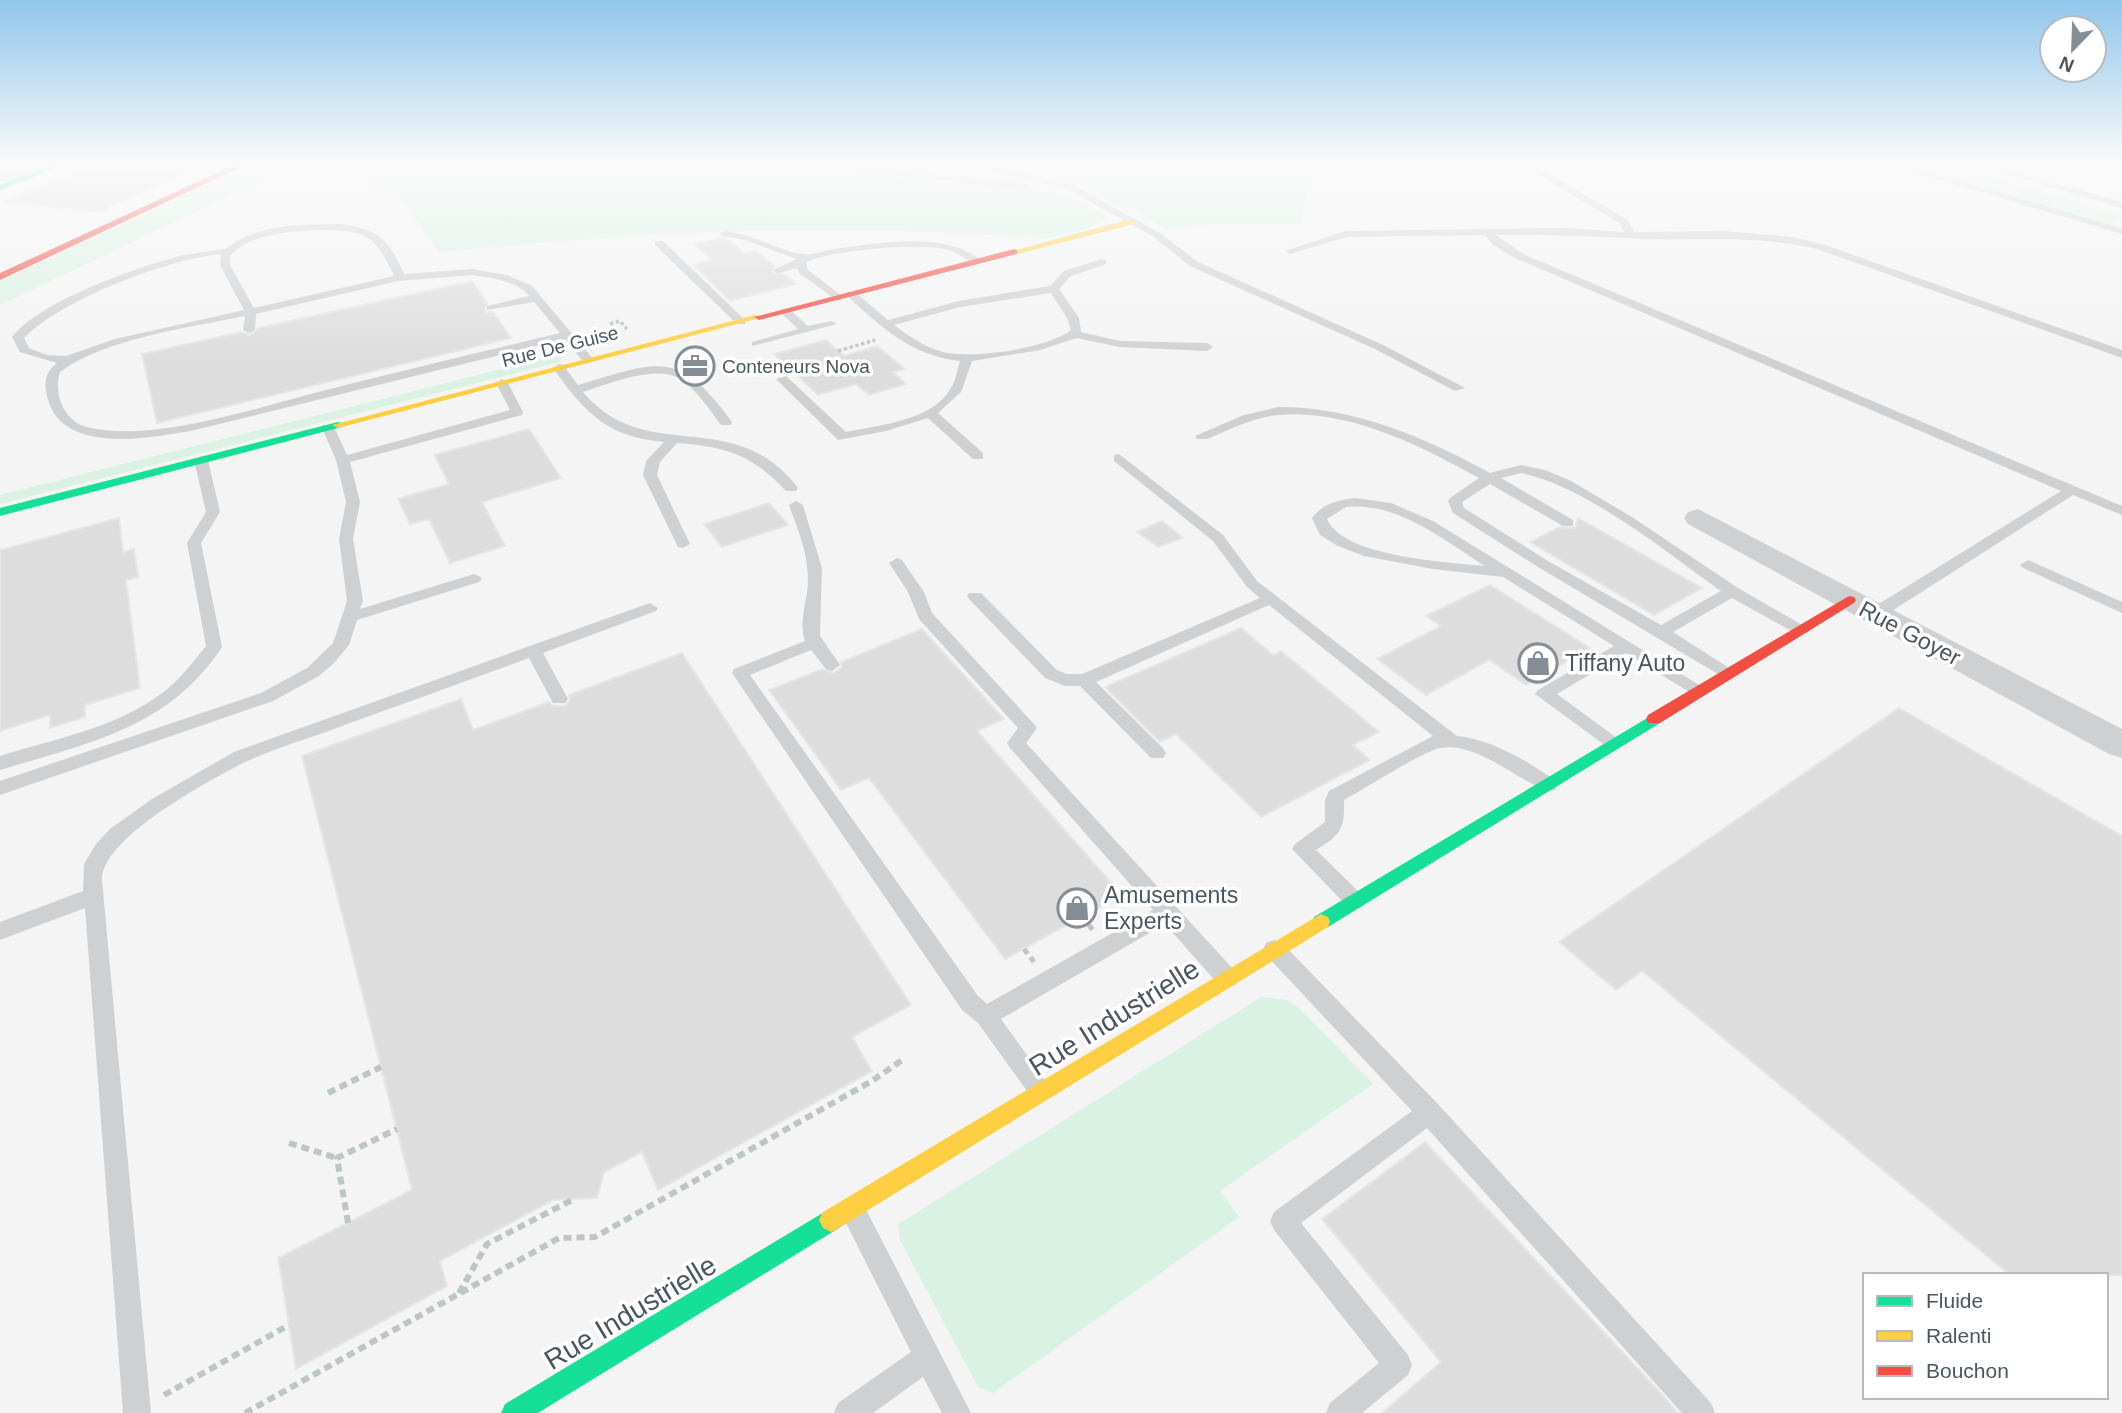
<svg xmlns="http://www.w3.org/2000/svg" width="2122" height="1413" viewBox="0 0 2122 1413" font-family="Helvetica,sans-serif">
<rect width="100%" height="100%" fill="#f4f4f4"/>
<g fill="#d9f2e3">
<path d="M250 165H771L1059 193 1090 206 1107 217C1102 225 1055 239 1044 238 1032 237 1028 235 1016 237 822 222 632 233 439 252L390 184 374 187 363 174 335 175 285 170 0 305V281Z"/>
<polygon points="1069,165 1316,165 1305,198 1302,223 1195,225 1166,230 1135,210 1117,205 1078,183 1058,179"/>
<polygon points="1905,165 1947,165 2122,215 2122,219 2111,224"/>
<polygon points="566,353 559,362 0,504 0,495"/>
<polygon points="1261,997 1287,1000 1302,1011 1373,1084 1220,1191 1239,1217 993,1393 978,1387 900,1240 898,1224"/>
</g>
<g fill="#ddddde" stroke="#e5e6e7" stroke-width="2">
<polygon points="93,165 201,165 201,166 98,212 3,202"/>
<polygon points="721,238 729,240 744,253 756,251 775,266 772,272 784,274 796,284 730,301 694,265 712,260 694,244"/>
<polygon points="472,281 487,303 485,312 493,312 511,338 157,423 142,354 241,332 250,335 258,328"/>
<polygon points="826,340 844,356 877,346 905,369 893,372 906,384 869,395 856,384 818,395 774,354"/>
<polygon points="529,429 561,478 482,502 505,546 450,563 429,519 410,524 398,499 449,484 434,455"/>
<polygon points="769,503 788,525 722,547 704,524"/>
<polygon points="119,518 123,552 134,549 138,577 126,580 140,688 85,705 85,717 50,728 50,715 0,731 0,550"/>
<polygon points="1578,518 1702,588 1654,615 1530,542 1560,527 1575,528"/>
<polygon points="1162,521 1183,538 1158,547 1137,532"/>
<polygon points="1490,585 1590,648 1526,685 1489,660 1426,695 1377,659 1441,626 1426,616"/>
<polygon points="1241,628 1273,655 1281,651 1379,732 1353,745 1370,760 1261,817 1176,734 1160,742 1105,687"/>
<polygon points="922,629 1004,719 977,731 1122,895 1005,959 869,778 841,790 769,690 823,669 834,673 842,667 841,662"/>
<polygon points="682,653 911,1005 852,1037 872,1071 658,1190 642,1152 604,1172 597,1198 553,1200 440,1261 447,1286 296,1369 278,1258 412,1190 302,756 461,699 473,730 549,702 553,706 565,706 570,701 569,695"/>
<polygon points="1899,708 2122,836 2122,1275 2010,1275 1642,971 1616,990 1559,942"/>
<polygon points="1425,1142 1659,1391 1678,1413 1382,1413 1441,1362 1322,1219"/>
</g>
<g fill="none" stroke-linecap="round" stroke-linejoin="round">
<g stroke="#bcc7c4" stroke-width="3.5" stroke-dasharray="3.5 2.5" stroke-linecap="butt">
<polyline points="610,324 620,321 627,329"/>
<polyline points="838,351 875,340"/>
</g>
<g stroke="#bcc7c4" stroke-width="5" stroke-dasharray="6 4.5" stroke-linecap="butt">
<polyline points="1082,917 1093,930"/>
<polyline points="1024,949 1034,962"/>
</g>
<g stroke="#bcc7c4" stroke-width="6" stroke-dasharray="8 5" stroke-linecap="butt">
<polyline points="328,1093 381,1067"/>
<polyline points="289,1143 337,1158"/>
<polyline points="348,1223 337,1158 397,1129"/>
<polyline points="459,1293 487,1244 572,1200"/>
<polyline points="164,1395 289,1325"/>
<polyline points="245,1413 559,1238 595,1237 872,1081 905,1058"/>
</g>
<g fill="#ced0d2" fill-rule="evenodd">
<polygon points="804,165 837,165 1026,184 1031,187 1026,190"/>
<polygon points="966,165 984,165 1071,184 1160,233 1198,262 1383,345 1465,388 1455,391 1375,349 1190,266 1154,237 1065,188"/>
<path d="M1522 165H1533L1628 220 1634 232 1724 231 1793 237 1825 245 2122 350V358L1817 249C1760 235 1704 241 1646 239 1596 237 1546 234 1496 235L1523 254 2122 506V515L2073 495 1881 618H1869L1867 614 1869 610 2061 491 1515 258 1493 245 1485 235 1347 237 1290 254 1285 251 1346 231 1567 228 1624 232 1621 224Z"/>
<polygon points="1889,165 1904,165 2122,228 2122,234"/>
<polygon points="1976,165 1991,165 2122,202 2122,208"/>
<path d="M340 224C379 229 388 238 404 274L472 269 507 275 532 286 595 361 585 364 565 339 195 430C151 438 60 456 47 396 44 383 45 372 57 363L20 352 12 337C42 300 133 269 179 256 190 253 220 251 227 248 233 245 238 239 245 237 274 224 308 224 340 224ZM317 230C363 230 375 233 394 276L254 308 230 265V256C251 233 288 232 317 230ZM221 254 220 265 244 310 115 339 66 356 47 355 29 348 24 338C62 299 168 259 221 254ZM472 275C491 278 516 280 529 296L487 306V310L534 302 560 333C480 352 401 371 322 391 258 407 152 444 87 427 64 421 53 394 60 372 103 339 192 327 245 316L243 330 249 333 255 330 256 314 398 281Z"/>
<path d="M725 231C754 234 778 251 803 254 813 256 825 250 835 249 877 243 950 230 982 262L973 264C966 259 958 253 949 250 919 242 835 250 806 262L808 270 842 296V300L838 301 799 273 797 268 778 273 773 270 797 259 745 240 722 236 720 234Z"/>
<polygon points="655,241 663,241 745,320 745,324 737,324 655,245"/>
<path d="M1102 259 1106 260V264L1071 276 1059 289 1079 318 1081 332 1120 341 1207 343 1213 347 1207 351 1120 347 1076 338 1040 350 972 361 961 392 938 413 983 453V459H973L928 418 886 431 838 440 776 379 786 376 846 432C878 425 933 421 951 388 956 380 957 370 960 361 912 356 881 327 847 296V292H855L888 320 959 301 1050 286 1064 271ZM1051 293 1067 318 1071 330C1047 349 972 359 943 352 924 347 909 336 894 325L960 307Z"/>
<polygon points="781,309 789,309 808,326 831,321 837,324 752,346 752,342 798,329 781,313"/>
<path d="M559 364 563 365 578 385C659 361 678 348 732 422L731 425H721C709 409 697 390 680 379 657 364 608 384 583 392 647 468 733 403 798 488L796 491H786C751 454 727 447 677 443L660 462 657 475 690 544 683 548 678 547 643 475 646 461 664 442C608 437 586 414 555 371L553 368Z"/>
<polygon points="502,379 508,383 523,412 522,415 350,462 360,502 353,539 363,601 360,609 474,574 479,576 482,579 479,582 357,620 349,645 334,663 319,676 273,701 0,795 0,781 261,693 307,668 333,643 347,601 339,539 346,502 336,460 322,428 323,425 333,425 347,455 510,410 496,383"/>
<path d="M1278 407C1355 407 1424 437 1490 473L1521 465 1545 470 1571 481 1632 517 1738 588 1809 629 1807 633H1795L1732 598 1673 632 1737 673 1729 679 1723 677 1538 567 1453 513 1448 501 1450 498 1479 478C1419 445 1348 409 1278 415 1253 417 1229 430 1207 439H1197L1195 436 1244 415ZM1521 473C1586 486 1666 552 1721 591L1661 625 1548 561 1464 508 1462 502 1490 484 1563 526H1573V520L1501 478Z"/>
<path d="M1119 454 1223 535 1257 581 1457 736C1493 740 1525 760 1555 780L1557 785 1555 790C1534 796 1482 740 1440 748 1422 752 1364 789 1344 800 1345 829 1341 835 1316 850L1362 895 1365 901 1362 907 1355 909 1348 907 1292 849 1295 844 1325 822V800L1329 791 1433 736 1269 605 1096 682 1163 748 1166 753 1163 758H1151L1080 686H1065L1045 678 969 599 967 596 969 593H981L1057 670 1067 674H1082L1260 598 1247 587 1213 541 1114 461V455Z"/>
<path d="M201 456 208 460 220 512 201 543 222 647C168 729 88 743 0 770V756C50 740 107 730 152 700 174 687 190 666 206 646L187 543 206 512 194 460Z"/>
<path d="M1355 498 1391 503 1433 521 1709 691 1706 695H1694L1626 653 1557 694 1625 744 1616 750 1610 749 1535 694 1538 690 1614 646 1503 577 1433 569 1364 556 1338 546 1320 535 1312 518C1323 504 1337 500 1355 498ZM1346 507C1399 502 1443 540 1485 566 1446 562 1343 557 1327 519Z"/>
<path d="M796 501 803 505 822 568 820 636 840 665 832 671 826 669 811 650 750 675 978 996 987 1004 1153 910 1010 748 1007 743 1018 728 919 619 908 592 889 563 897 558 902 560 924 592 932 613 1034 724 1037 728 1026 743 1235 971 1238 978 1235 985 1227 987 1219 985 1165 924 1001 1019 1052 1090 1048 1098 1040 1101 1032 1098 978 1023 962 1010 732 673 734 669 805 641C798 620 808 601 808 580 808 554 798 529 789 505Z"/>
<polygon points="2028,560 2122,602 2122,613 2023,568 2020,565"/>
<path d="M650 603 658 608 656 611 543 653 568 699 565 703H553L529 658C466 681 403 704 339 727 308 739 275 748 245 762 210 780 101 838 102 880L151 1413H123L85 908 0 940V922L83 891 84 864 96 844 110 829 152 799 234 752Z"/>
<polygon points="1274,940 1282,943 1438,1104 1711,1403 1715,1413 1682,1413 1427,1128 1301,1223 1408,1355 1412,1365 1408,1375 1362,1413 1326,1413 1330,1403 1379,1363 1274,1230 1270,1221 1274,1212 1412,1111 1266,955 1263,949 1266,943"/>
<polygon points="853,1198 862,1202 971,1413 942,1413 923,1377 873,1413 834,1413 838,1403 911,1352 840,1211 844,1202"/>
</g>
<g fill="#ced0d2" fill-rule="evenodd">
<polygon points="0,171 25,173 34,178 25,183 0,181"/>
<polygon points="1698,509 2122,729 2122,758 2109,754 1688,524 1684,518 1688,512"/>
</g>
<g fill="#16e098" fill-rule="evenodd">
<polygon points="51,165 63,165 0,190 0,185"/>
<polygon points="338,422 342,423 342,427 0,516 0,508"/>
<polygon points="1654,714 1660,715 1662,719 1660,723 1328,927 1321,930 1314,927 1312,922 1314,917"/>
<polygon points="831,1208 839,1212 843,1220 839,1228 538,1413 501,1413 505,1404"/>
</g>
<g fill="#ffcf43" fill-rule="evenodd">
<polygon points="1131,219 1135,222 1134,224 1014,255 1009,252"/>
<polygon points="755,315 764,317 342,427 338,428 332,425"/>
<polygon points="1321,914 1328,917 1330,922 1328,927 839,1228 831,1232 823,1228 819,1220 823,1212"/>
</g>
<g fill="#f24e42" fill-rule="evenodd">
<polygon points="234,165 245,165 0,280 0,273"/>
<polygon points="1014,249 1017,250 1017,254 759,320 754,317"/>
<polygon points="1849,596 1854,597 1856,600 1854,603 1660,723 1648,723 1646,719 1648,715"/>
</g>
</g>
<linearGradient id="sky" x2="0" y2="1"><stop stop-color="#91c6eb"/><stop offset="0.45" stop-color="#fafafa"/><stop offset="1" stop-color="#fafafa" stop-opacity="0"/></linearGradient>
<rect width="2122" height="363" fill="url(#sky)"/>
<defs>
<g id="office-ring" transform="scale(2.0125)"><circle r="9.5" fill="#fff" stroke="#868d94" stroke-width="1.5"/><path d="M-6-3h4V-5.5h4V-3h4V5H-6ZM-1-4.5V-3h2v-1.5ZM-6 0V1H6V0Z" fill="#868d94"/></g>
<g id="shop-ring" transform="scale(2.0125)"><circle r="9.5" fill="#fff" stroke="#868d94" stroke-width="1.5"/><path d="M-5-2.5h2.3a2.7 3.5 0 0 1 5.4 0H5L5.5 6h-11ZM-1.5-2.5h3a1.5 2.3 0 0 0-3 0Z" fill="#868d94"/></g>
</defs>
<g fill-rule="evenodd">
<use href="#office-ring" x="695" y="366"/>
<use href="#shop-ring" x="1538" y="663"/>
<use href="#shop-ring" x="1077" y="908"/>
</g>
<g text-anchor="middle" stroke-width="7" stroke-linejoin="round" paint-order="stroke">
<g font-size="19" fill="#4a5661" stroke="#fff">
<text transform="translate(560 346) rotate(-14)" y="7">Rue De Guise</text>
</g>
<g font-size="19" fill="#4a5661" stroke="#fff" text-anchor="start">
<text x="722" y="373">Conteneurs Nova</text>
</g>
<g font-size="23" fill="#4a5661" stroke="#fff">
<text transform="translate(1910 633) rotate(28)" y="8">Rue Goyer</text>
</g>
<g font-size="23" fill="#4a5661" stroke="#fff" text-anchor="start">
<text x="1565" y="671">Tiffany Auto</text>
<text x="1104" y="903">Amusements<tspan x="1104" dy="26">Experts</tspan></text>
</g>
<g font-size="28" fill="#4a5661" stroke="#fff">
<text transform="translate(1114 1017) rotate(-32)" y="10">Rue Industrielle</text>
<text transform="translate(630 1312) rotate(-31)" y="10">Rue Industrielle</text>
</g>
</g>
<rect x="1863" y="1273" width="245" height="126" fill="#ffffff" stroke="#b7bbc0" stroke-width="2"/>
<rect x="1877" y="1296" width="35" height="10" fill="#16e098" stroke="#b7bbc0" stroke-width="2"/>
<text x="1926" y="1308" font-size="21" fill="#4a5661">Fluide</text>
<rect x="1877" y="1331" width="35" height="10" fill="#ffcf43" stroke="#b7bbc0" stroke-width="2"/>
<text x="1926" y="1343" font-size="21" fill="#4a5661">Ralenti</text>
<rect x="1877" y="1366" width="35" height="10" fill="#f24e42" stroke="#b7bbc0" stroke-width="2"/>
<text x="1926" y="1378" font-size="21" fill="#4a5661">Bouchon</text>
<g transform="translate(2073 49) rotate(203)"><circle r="33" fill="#ffffff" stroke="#b7bbc0" stroke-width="2"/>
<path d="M0-5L12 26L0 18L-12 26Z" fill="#868d94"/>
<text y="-10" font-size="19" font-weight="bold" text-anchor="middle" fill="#4a5661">N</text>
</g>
</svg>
